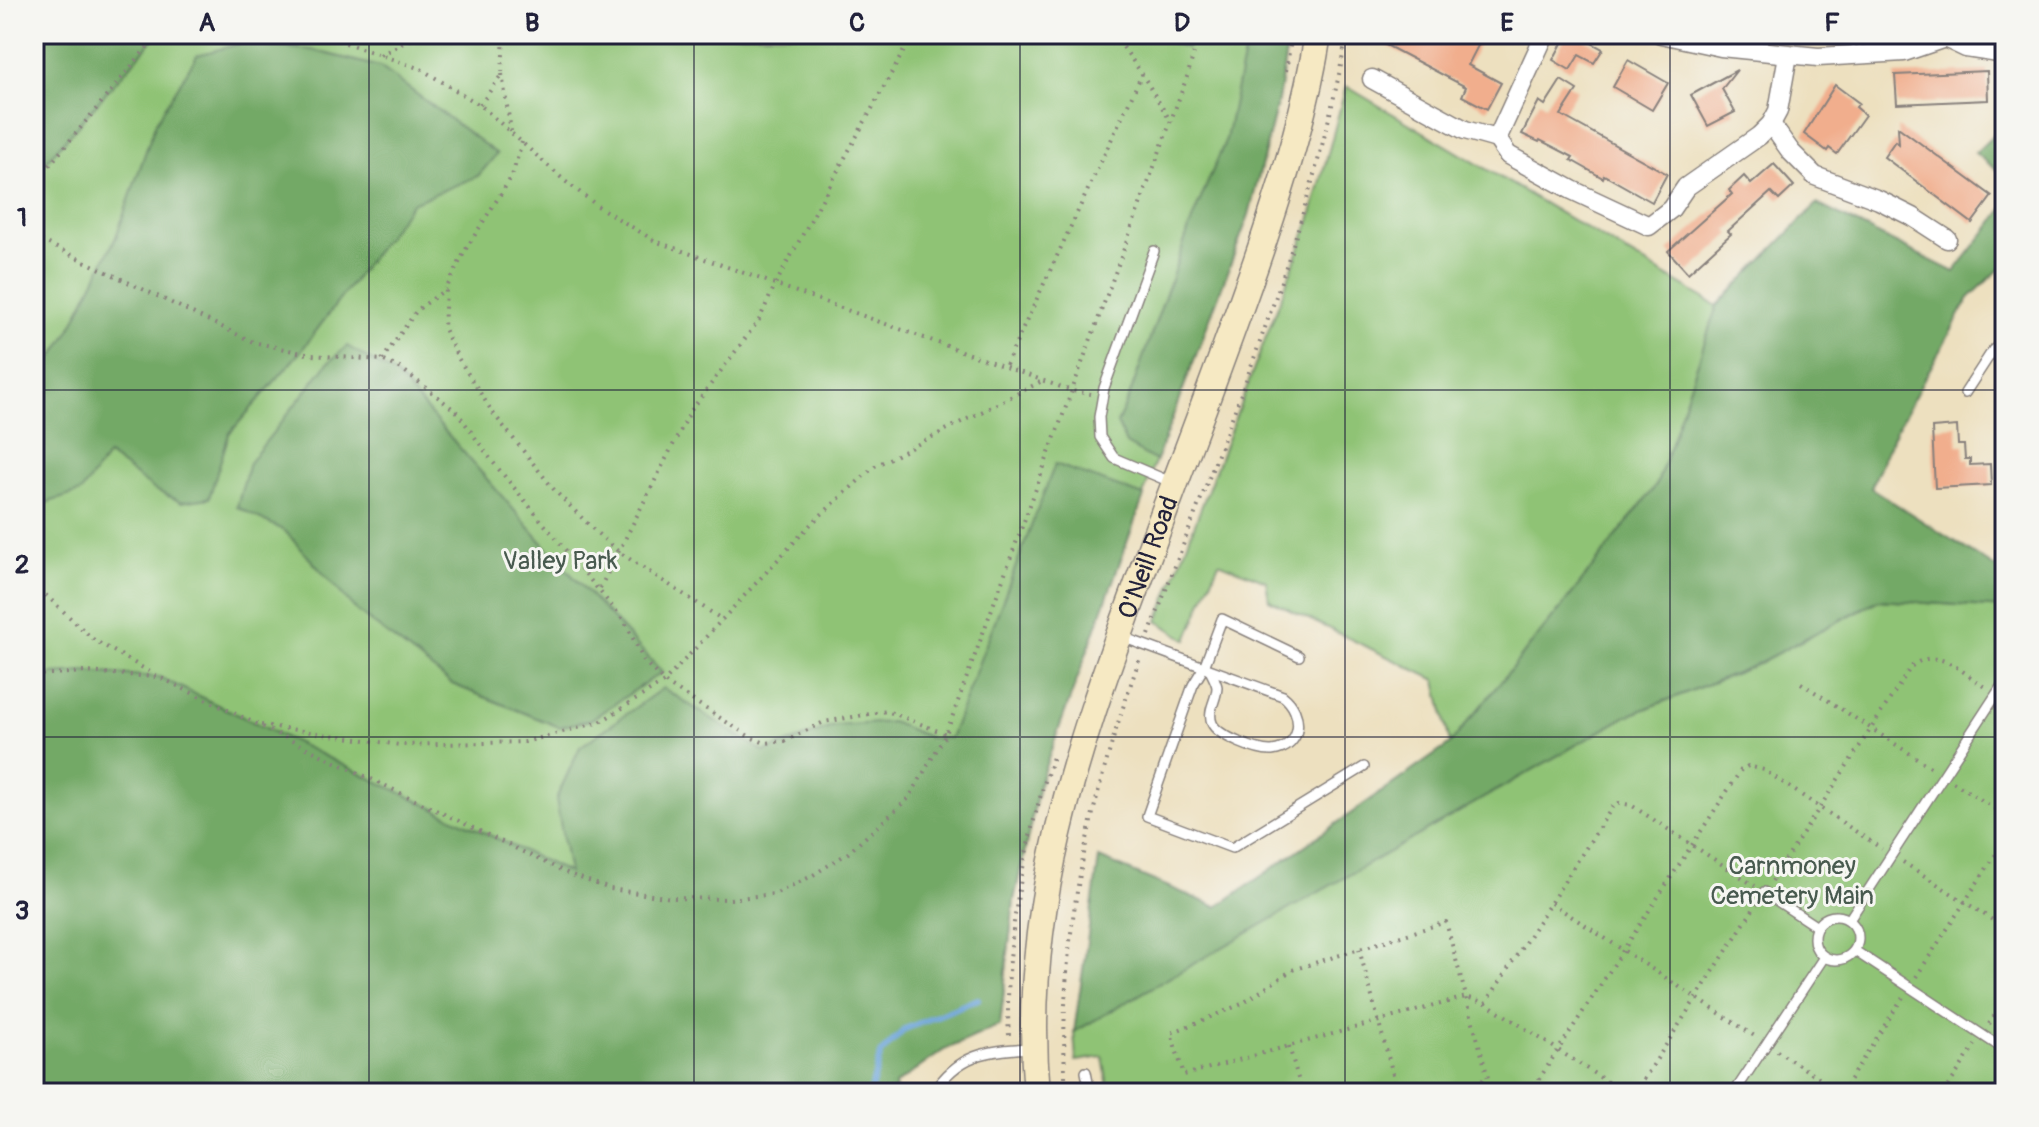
<svg xmlns="http://www.w3.org/2000/svg" width="2039" height="1127" viewBox="0 0 2039 1127" font-family="Pangolin,sans-serif">
<rect width="100%" height="100%" fill="#f6f6f2"/>
<filter id="ink" filterUnits="userSpaceOnUse"><feTurbulence type="fractalNoise" baseFrequency=".0125" numOctaves="2"/><feDisplacementMap in="SourceGraphic" scale="16" xChannelSelector="R" yChannelSelector="G"/><feConvolveMatrix kernelMatrix="1 2 1 2 8 2 1 2 1" color-interpolation-filters="sRGB"/></filter>
<filter id="wash" filterUnits="userSpaceOnUse"><feTurbulence type="fractalNoise" baseFrequency=".006" numOctaves="4" result="noise"/><feDisplacementMap in="SourceGraphic" scale="32" xChannelSelector="R" yChannelSelector="G"/><feGaussianBlur stdDeviation="1.8" result="paint"/><feColorMatrix in="noise" values="0 0 0 0 0 0 0 0 0 0 0 0 0 0 0 0 0 1.4 0 .05"/><feComposite in="paint" operator="in"/></filter>
<g filter="url(#wash)">
<rect width="100%" height="100%" fill="#ede0bf"/>
<g fill="#8fc374" stroke="#587258" stroke-width="2">
<polygon points="34,34 1289,34 1278,100 1258,177 1040,781 1014,900 1000,1025 944,1050 895,1085 896,1093 34,1093"/>
<polygon points="1346,86 1717,306 1657,484 1565,603 1450,744 1436,680 1269,600 1266,581 1219,562 1187,640 1158,621 1310,221"/>
<polygon points="1879,600 2005,608 2005,1093 1109,1093 1103,1057 1076,1061 1074,1032 1135,996 1627,716 1751,667"/>
</g>
<g fill="#73a966" stroke="#4a6650" stroke-width="2">
<polygon points="34,34 158,34 34,175"/>
<polygon points="1147,34 1190,34 1187,48"/>
<polygon points="1248,34 1289,34 1278,100 1249,215 1156,461 1126,444 1117,423 1129,397 1194,215 1226,139"/>
<polygon points="242,43 312,50 380,67 497,154 478,176 412,203 301,351 229,434 209,498 181,502 155,490 108,455 81,492 43,504 34,496 36,384 70,330 116,237 156,122 197,55"/>
<polygon points="2005,124 2005,176 1975,153"/>
<polygon points="1817,204 1954,272 2005,207 2005,264 1969,298 1894,434 1871,488 2005,574 2005,608 1878,600 1751,667 1627,716 1074,1032 1099,858 1217,907 1450,744 1565,603 1657,484 1717,306"/>
<polygon points="347,346 396,375 556,558 662,672 590,720 559,727 452,684 357,611 285,531 237,507 249,463 328,363"/>
<polygon points="1055,464 1144,496 1040,781 1014,900 1000,1025 944,1050 895,1085 896,1093 34,1093 34,675 86,672 159,677 569,873 556,799 580,747 663,688 764,752 835,726 892,722 931,738 950,738"/>
</g>
<g fill="none" stroke-linecap="round" stroke-linejoin="round">
<polyline stroke="#6aa3d9" stroke-width="6" points="870,1093 881,1053 905,1029 978,999"/>
</g>
<g id="blocks">
<g fill="#f1ae8d">
<polygon points="1365,34 1484,34 1468,65 1501,83 1487,109 1462,96 1466,87"/>
<polygon points="1567,34 1575,34 1603,49 1594,63 1579,55 1570,70 1553,60"/>
<polygon points="1628,60 1668,83 1652,110 1613,87"/>
<polygon points="1737,70 1722,89 1735,112 1708,126 1691,95"/>
<polygon points="1987,71 1988,100 1897,104 1895,75"/>
<polygon points="1561,80 1577,90 1561,115 1667,174 1652,202 1604,175 1603,178 1571,160 1573,157 1540,140 1539,142 1522,134 1539,101 1545,105"/>
<polygon points="1835,85 1859,103 1856,107 1865,115 1837,154 1829,148 1827,151 1804,134"/>
<polygon points="1898,127 1992,196 1972,223 1884,157 1895,141 1899,144"/>
<polygon points="1774,164 1794,186 1779,200 1771,192 1728,231 1731,234 1688,273 1668,251 1732,194 1729,190 1744,176 1751,184"/>
<polygon points="1957,426 1958,445 1964,445 1965,459 1970,459 1970,465 1990,464 1991,485 1935,488 1932,428"/>
</g>
</g>
</g>
<g filter="url(#ink)">
<use href="#blocks" fill-opacity="0" stroke="#88817d" stroke-width="2"/>
<g fill="none" stroke-linecap="round" stroke-linejoin="round">
<g stroke="#88817d" stroke-width="12">
<g id="lane">
<polyline points="1154,251 1104,388 1099,417 1100,437 1114,458 1173,483"/>
<polyline points="1965,393 1993,350 2005,341"/>
<path d="M1122 637 1283 696C1304 712 1304 747 1272 751 1259 752 1217 736 1212 723 1207 710 1217 700 1217 687 1216 681 1212 675 1210 670"/>
<polyline points="1299,656 1222,619 1204,667 1193,685 1147,816 1232,848 1364,767"/>
<polyline points="1764,892 1817,927"/>
<circle cx="1836" cy="938" r="22"/>
<polyline points="1849,920 2005,681"/>
<polyline points="1855,951 2005,1050"/>
<polyline points="1086,1072 1090,1093"/>
<path d="M933 1093C958 1054 987 1050 1031 1048"/>
<polyline points="1734,1093 1824,957"/>
</g>
</g>
<g stroke="#88817d" stroke-width="21">
<g id="street">
<polyline points="1545,34 1497,139 1508,155 1572,190 1649,226 1671,209 1686,187 1759,136 1771,124 1778,111 1788,55"/>
<polyline points="1661,34 1721,47 1818,57 1904,52 1945,38 1947,34"/>
<polyline points="1945,38 1966,48 2005,54"/>
<polyline points="1372,79 1465,130 1497,139"/>
<polyline points="1771,124 1791,152 1815,176 1879,200 1913,217 1947,239"/>
</g>
</g>
<g stroke="#88817d" stroke-width="29">
<g id="secondary">
<path id="s1" d="M1037 1093C1020 914 1076 751 1137 586 1178 472 1223 360 1262 245 1285 176 1307 106 1318 34"/>
</g>
</g>
<g stroke="#88817d" stroke-width="4" stroke-dasharray="2 6" stroke-linecap="butt">
<polyline points="307,34 320,34 421,69 480,105 565,181 599,207 655,241 1072,391 1091,394"/>
<polyline points="1114,34 1142,74 1171,122"/>
<polyline points="380,55 421,34"/>
<polyline points="1286,71 1292,34"/>
<polyline points="502,74 511,131"/>
<polyline points="480,105 502,74 504,34"/>
<polyline points="522,142 512,176 466,249 446,289 444,329 458,358 493,413 556,492 597,533 619,552 723,620"/>
<polyline points="34,184 158,34"/>
<polyline points="34,237 253,342 311,355 382,360 402,369 457,412 492,461 625,622 644,661 664,682 750,737 765,743 785,741 824,722 887,711 946,734"/>
<polyline points="382,360 417,310 446,289"/>
<polyline points="1006,365 1142,74"/>
<polyline points="34,584 94,640 159,677 569,874 610,889 672,898 730,899 774,894 810,877 848,853 909,798 946,734 1188,74 1199,34"/>
<polyline points="600,588 690,412 759,320 776,283 913,34"/>
<path d="M1149 635C1222 438 1309 242 1347 34"/>
<polyline points="34,675 86,672 155,677"/>
<polyline points="1801,683 1932,768"/>
<polyline points="261,725 400,745 525,742 600,722 664,682 811,524 875,466 1044,380"/>
<polyline points="1953,782 2005,815"/>
<polyline points="1903,862 2005,928"/>
<path d="M1772 881 1911 667C1937 644 1963 673 1986 688"/>
<polyline points="1551,903 1756,1037"/>
<polyline points="1359,949 1398,1093"/>
<polyline points="1916,977 2005,840"/>
<polyline points="1486,1003 1613,806 1619,803 1631,805 1755,886"/>
<polyline points="1989,1024 2005,999"/>
<path d="M1009 1035C1003 951 1025 836 1053 757"/>
<polyline points="1289,1046 1302,1093"/>
<polyline points="1777,1051 1842,1093"/>
<path d="M1066 1093C1056 944 1090 797 1140 658"/>
<polyline points="1435,1093 1487,1079"/>
<path d="M1492 1093C1477 1036 1461 979 1446 922L1292 970 1242 1004 1171 1033 1184 1075 1466 997 1486 1003 1624 1093"/>
<polyline points="1530,1093 1741,770 1748,766 1764,770 1882,849"/>
<polyline points="1635,1093 1758,902"/>
<polyline points="1841,1093 1903,997"/>
<polyline points="1944,1093 1975,1045"/>
</g>
<use href="#lane" stroke="#fff" stroke-width="9"/>
<use href="#street" stroke="#fff" stroke-width="18"/>
<use href="#secondary" stroke="#f6e9c3" stroke-width="26"/>
</g>
</g>
<path fill="none" stroke="#22223b" stroke-width="2" stroke-opacity="0.55" d="M369 34V1093M694 34V1093M1020 34V1093M1345 34V1093M1670 34V1093M34 390H2005M34 737H2005"/>
<g text-anchor="middle" stroke-width="6" stroke-linejoin="round" paint-order="stroke">
<g font-size="26" fill="#22223b" stroke="#f6f6f2">
<text dy="9" stroke="none"><textPath href="#s1" startOffset="552">O'Neill Road</textPath></text>
</g>
<g font-size="26" fill="#485a4f" stroke="#f6f6f2">
<text x="560" y="569">Valley Park</text>
<text x="1792" y="874">Carnmoney<tspan x="1792" dy="30">Cemetery Main</tspan></text>
</g>
</g>
<rect width="2039" height="1127" fill="none" stroke="#f6f6f2" stroke-width="88"/>
<rect x="44" y="44" width="1951" height="1039" fill="none" stroke="#22223b" stroke-width="3"/>
<g font-size="26" text-anchor="middle" font-weight="bold" fill="#22223b">
<text x="207" y="31">A</text>
<text x="532" y="31">B</text>
<text x="857" y="31">C</text>
<text x="1182" y="31">D</text>
<text x="1507" y="31">E</text>
<text x="1832" y="31">F</text>
<text x="22" y="226">1</text>
<text x="22" y="573">2</text>
<text x="22" y="919">3</text>
</g>
</svg>
